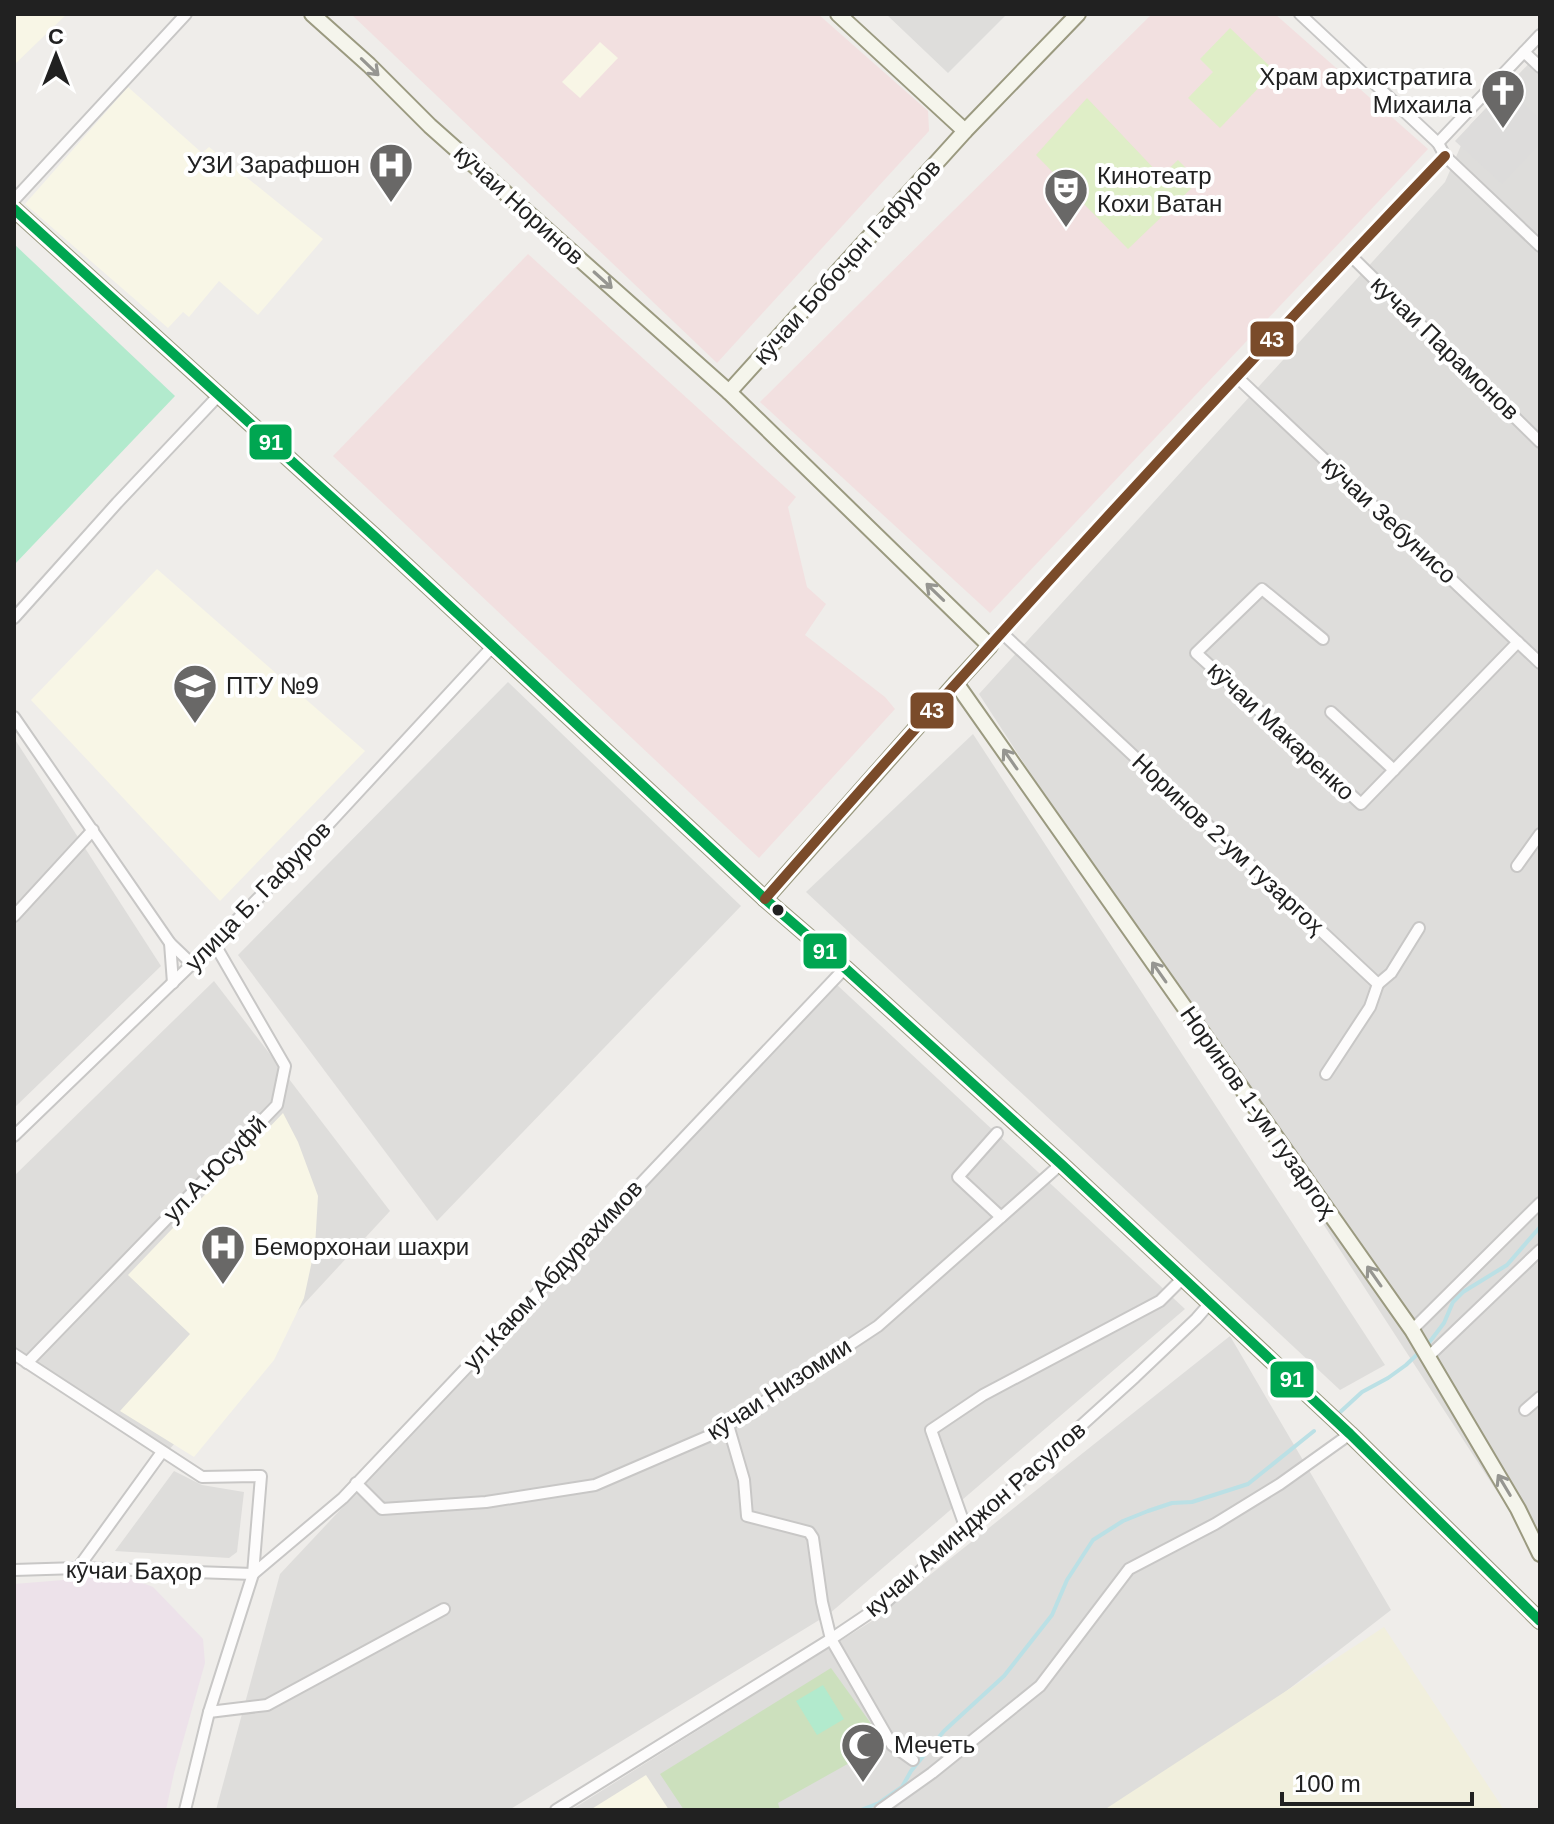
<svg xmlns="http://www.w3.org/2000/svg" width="1554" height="1824" viewBox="0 0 1554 1824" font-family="Arial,sans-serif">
<rect width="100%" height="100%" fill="#efedea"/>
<g fill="#dedddb">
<polygon points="886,14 1007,14 948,73"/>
<polygon points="1540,52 1540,1558 979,694 1445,182 1470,125"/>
<polygon points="508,682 741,906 437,1221 238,955"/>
<polygon points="973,734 1385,1365 1340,1390 806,892"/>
<polygon points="14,738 161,966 14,1108"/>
<polygon points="214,981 390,1211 165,1454 14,1358 14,1176"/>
<polygon points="835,983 1185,1309 829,1614 509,1810 216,1810 280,1574"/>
<polygon points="1230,1336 1391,1610 1133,1810 571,1810 872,1621"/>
<polygon points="174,1471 202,1485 244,1492 237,1552 229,1558 115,1551"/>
</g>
<g fill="#f2e0e0">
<polygon points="351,14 818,14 928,111 929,131 717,363"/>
<polygon points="1152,14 1275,14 1428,149 990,613 760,402"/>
<polygon points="528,254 796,497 788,507 807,587 826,604 805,635 885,697 895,709 759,858 333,456"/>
</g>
<polygon fill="#ede2ea" points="88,1578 130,1578 153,1587 203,1639 205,1663 174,1773 166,1810 14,1810 14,1584"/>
<g fill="#f8f6e6">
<polygon points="14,14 67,14 14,65"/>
<polygon points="600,42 618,58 580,98 562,82"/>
<polygon points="128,87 202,153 209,147 323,239 258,315 219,281 189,317 183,312 168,328 25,204"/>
<polygon points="157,569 365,751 220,901 31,700"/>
<polygon points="283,1113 298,1142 318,1196 315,1247 304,1298 274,1360 194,1457 120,1411 190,1334 128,1275"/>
<polygon points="646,1775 669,1810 590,1810"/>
</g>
<polygon fill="#dddcdb" points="1506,87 1540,119 1540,144 1502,184 1455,141"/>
<polygon fill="#f1efdd" points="1384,1627 1504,1810 1104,1810"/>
<g fill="#dfeec7">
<polygon points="1230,28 1275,71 1220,128 1188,98 1213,72 1200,59"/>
<polygon points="1087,98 1161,176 1178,160 1199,181 1128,249 1036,155"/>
</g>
<polygon fill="#cce0bd" points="831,1668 885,1743 778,1803 780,1810 684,1810 660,1774"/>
<g fill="#b2eacd">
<polygon points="14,244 175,396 14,565"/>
<polygon points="823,1685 844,1719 817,1735 796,1701"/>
</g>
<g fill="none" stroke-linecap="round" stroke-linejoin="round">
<g stroke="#bbe0e5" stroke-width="4">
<polyline points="1337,1415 1362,1392 1388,1378 1406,1365 1428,1344 1444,1323 1453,1302 1463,1292 1507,1265 1540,1227"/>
<polyline points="861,1810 879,1803 902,1787 911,1771 944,1731 1004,1676 1052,1615 1067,1580 1093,1540 1123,1521 1148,1511 1172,1503 1192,1502 1248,1484 1314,1431"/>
</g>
<g stroke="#c8c7c6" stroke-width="14">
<g id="street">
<polyline points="1300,14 1438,143 1445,156 1540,246"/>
<polyline points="1524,52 1540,67"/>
<polyline points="1438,143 1540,35"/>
<polyline points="14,200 186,14"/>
<polyline points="1350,255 1540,442"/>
<polyline points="1237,377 1540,663"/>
<polyline points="14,618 117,503 219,395"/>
<polyline points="1001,632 1378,984 1370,1007 1326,1074"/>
<polyline points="1323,639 1262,589 1196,653 1361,804 1518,642"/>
<polyline points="990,646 1001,632 1350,255 1445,156"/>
<polyline points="1331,712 1394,770"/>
<polyline points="14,717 170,943 192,964"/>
<polyline points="1517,866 1540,834"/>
<polyline points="14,916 93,830"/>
<polyline points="170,943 173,983"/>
<polyline points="1378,984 1391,973 1419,928"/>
<polyline points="997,1133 958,1177 1001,1217"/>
<polyline points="14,1136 223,934 288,868 493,646"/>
<polyline points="1412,1330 1540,1203"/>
<polyline points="14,1354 202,1477 261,1476 253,1574 209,1712 185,1810"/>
<polyline points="1428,1357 1540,1250"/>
<polyline points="27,1363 277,1105 285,1066 214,943"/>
<polyline points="1525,1410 1540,1397"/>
<polyline points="728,1425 744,1480 747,1516 809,1532 813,1538 822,1602 831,1639 892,1745 913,1760"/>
<polyline points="356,1483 382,1509 486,1502 595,1485 718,1432 878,1326 1061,1164"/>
<polyline points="966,1529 931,1430 983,1395 1160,1301 1183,1278"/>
<polyline points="78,1568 162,1452"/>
<polyline points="14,1570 78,1568 253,1574 343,1498 845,968"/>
<polyline points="209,1712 267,1705 444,1609"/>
<polyline points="556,1810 831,1639 886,1602 1135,1377 1196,1319 1210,1303"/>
<polyline points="880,1810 932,1773 1040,1686 1129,1569 1215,1524 1280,1484 1350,1434"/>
</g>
</g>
<g stroke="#9b9a80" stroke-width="18">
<g id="secondary">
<polyline points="312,14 369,65 430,126 729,392 990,646 956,683 765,899"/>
<polyline points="838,14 965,131"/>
<polyline points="14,209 374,536 765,899 845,968 1061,1164 1350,1434 1540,1621"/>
<polyline points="729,392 965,131 1078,14"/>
<polyline points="956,683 1412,1330 1518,1509 1540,1554"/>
</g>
</g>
<use href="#street" stroke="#fdfcfc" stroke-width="10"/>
<use href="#secondary" stroke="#f5f5ec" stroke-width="14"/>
<g stroke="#fff" stroke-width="16">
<polyline id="bus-1" points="14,209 374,536 765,899 845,968 1061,1164 1350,1434 1540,1621"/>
</g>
<g stroke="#fff" stroke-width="16">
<path id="bus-2" d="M765 899C986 646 1213 399 1445 156"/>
</g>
<use href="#bus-1" stroke="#00a651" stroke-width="10"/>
<use href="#bus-2" stroke="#7a4b2a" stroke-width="10"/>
</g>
<defs><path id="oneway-shaft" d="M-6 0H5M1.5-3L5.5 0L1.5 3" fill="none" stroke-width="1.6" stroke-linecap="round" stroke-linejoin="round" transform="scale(2)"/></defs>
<g stroke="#969691">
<use href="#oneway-shaft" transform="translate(370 67) rotate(44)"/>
<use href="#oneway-shaft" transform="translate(603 280) rotate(42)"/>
<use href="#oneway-shaft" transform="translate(935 592) rotate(-136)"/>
<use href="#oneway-shaft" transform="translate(1010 759) rotate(-125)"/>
<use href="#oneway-shaft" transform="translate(1159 972) rotate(-125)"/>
<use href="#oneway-shaft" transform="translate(1374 1276) rotate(-125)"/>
<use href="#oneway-shaft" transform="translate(1504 1485) rotate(-121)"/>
</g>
<defs>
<g id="church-pin" transform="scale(2.3)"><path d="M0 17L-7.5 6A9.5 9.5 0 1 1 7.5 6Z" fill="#696867" stroke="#fff"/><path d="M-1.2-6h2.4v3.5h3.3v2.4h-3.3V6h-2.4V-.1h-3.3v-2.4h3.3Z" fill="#fff"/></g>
<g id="hospital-pin" transform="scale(2.3)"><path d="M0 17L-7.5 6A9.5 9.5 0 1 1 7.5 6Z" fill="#696867" stroke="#fff"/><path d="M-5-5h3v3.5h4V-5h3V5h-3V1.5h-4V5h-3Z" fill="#fff"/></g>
<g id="theatre-pin" transform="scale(2.3)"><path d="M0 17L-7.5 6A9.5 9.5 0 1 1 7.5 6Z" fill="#696867" stroke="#fff"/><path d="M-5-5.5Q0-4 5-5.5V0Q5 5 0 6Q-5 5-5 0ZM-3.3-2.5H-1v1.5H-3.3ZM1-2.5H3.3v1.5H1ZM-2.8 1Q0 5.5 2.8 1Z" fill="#fff"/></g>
<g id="university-pin" transform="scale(2.3)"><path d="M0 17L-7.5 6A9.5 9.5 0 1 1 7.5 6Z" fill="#696867" stroke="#fff"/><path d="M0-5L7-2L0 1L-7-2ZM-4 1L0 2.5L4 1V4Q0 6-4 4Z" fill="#fff"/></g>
<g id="mosque-pin" transform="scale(2.3)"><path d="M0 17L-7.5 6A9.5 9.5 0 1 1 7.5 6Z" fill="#696867" stroke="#fff"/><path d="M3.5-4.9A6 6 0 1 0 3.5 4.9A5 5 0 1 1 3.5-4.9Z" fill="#fff"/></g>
</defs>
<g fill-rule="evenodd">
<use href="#church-pin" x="1503" y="91"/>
<use href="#hospital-pin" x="391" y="165"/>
<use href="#theatre-pin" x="1066" y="190"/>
<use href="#university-pin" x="195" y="686"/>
<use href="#hospital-pin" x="223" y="1247"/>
<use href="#mosque-pin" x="863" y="1745"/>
</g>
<circle fill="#212121" stroke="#fff" stroke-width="3" cx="778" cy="910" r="7"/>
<g text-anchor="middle" stroke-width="8" stroke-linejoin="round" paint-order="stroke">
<g font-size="24" fill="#212121" stroke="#fff" text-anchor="start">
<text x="1472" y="85" text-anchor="end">Храм архистратига<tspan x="1472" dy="28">Михаила</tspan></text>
<text x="360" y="173" text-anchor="end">УЗИ Зарафшон</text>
<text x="1097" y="184">Кинотеатр<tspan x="1097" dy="28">Кохи Ватан</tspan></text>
<text x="226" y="694">ПТУ №9</text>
<text x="254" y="1255">Беморхонаи шахри</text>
<text x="894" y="1753">Мечеть</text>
</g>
<g font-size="24" fill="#212121" stroke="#fff">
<text transform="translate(519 205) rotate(42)" y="8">кӯчаи Норинов</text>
<text transform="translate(847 262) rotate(-48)" y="8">кӯчаи Бобоҷон Гафуров</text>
<text transform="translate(1445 348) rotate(44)" y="8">кучаи Парамонов</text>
<text transform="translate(1389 520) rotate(43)" y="8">кӯчаи Зебунисо</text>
<text transform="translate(1281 731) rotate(43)" y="8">кӯчаи Макаренко</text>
<text transform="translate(1228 844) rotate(43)" y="8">Норинов 2-ум гузаргоҳ</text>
<text transform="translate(258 896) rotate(-46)" y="8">улица Б. Гафуров</text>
<text transform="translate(1258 1112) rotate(55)" y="8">Норинов 1-ум гузаргоҳ</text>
<text transform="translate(215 1169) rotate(-46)" y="8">ул.А.Юсуфй</text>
<text transform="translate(553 1275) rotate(-47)" y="8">ул.Каюм Абдурахимов</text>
<text transform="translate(779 1389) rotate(-33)" y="8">кӯчаи Низомии</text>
<text transform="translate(975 1519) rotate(-41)" y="8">кучаи Аминджон Расулов</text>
<text transform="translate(134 1571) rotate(1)" y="8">кӯчаи Баҳор</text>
</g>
</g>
<g stroke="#fff" stroke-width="3">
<rect x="1249" y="320" width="46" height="38" rx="8" fill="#7a4b2a"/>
<rect x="248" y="423" width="45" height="38" rx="8" fill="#00a651"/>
<rect x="909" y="691" width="46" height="39" rx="8" fill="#7a4b2a"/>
<rect x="802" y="932" width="46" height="38" rx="8" fill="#00a651"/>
<rect x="1269" y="1360" width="46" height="39" rx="8" fill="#00a651"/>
</g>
<g font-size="22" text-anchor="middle" font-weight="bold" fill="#fff">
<text x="1272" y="347">43</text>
<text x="271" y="450">91</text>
<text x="932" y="718">43</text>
<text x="825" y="959">91</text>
<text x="1292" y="1387">91</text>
</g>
<rect width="1554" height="1824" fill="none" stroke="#212121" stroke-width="32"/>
<g transform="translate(56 56)" stroke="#ffffff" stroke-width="6" paint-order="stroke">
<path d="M0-6L14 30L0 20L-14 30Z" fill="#212121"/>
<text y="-12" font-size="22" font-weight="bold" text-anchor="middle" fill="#212121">С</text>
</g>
<path d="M1282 1792v12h190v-12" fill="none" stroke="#212121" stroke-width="4"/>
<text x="1294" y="1792" font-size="24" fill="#212121" stroke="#ffffff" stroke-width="6" paint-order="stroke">100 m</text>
</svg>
